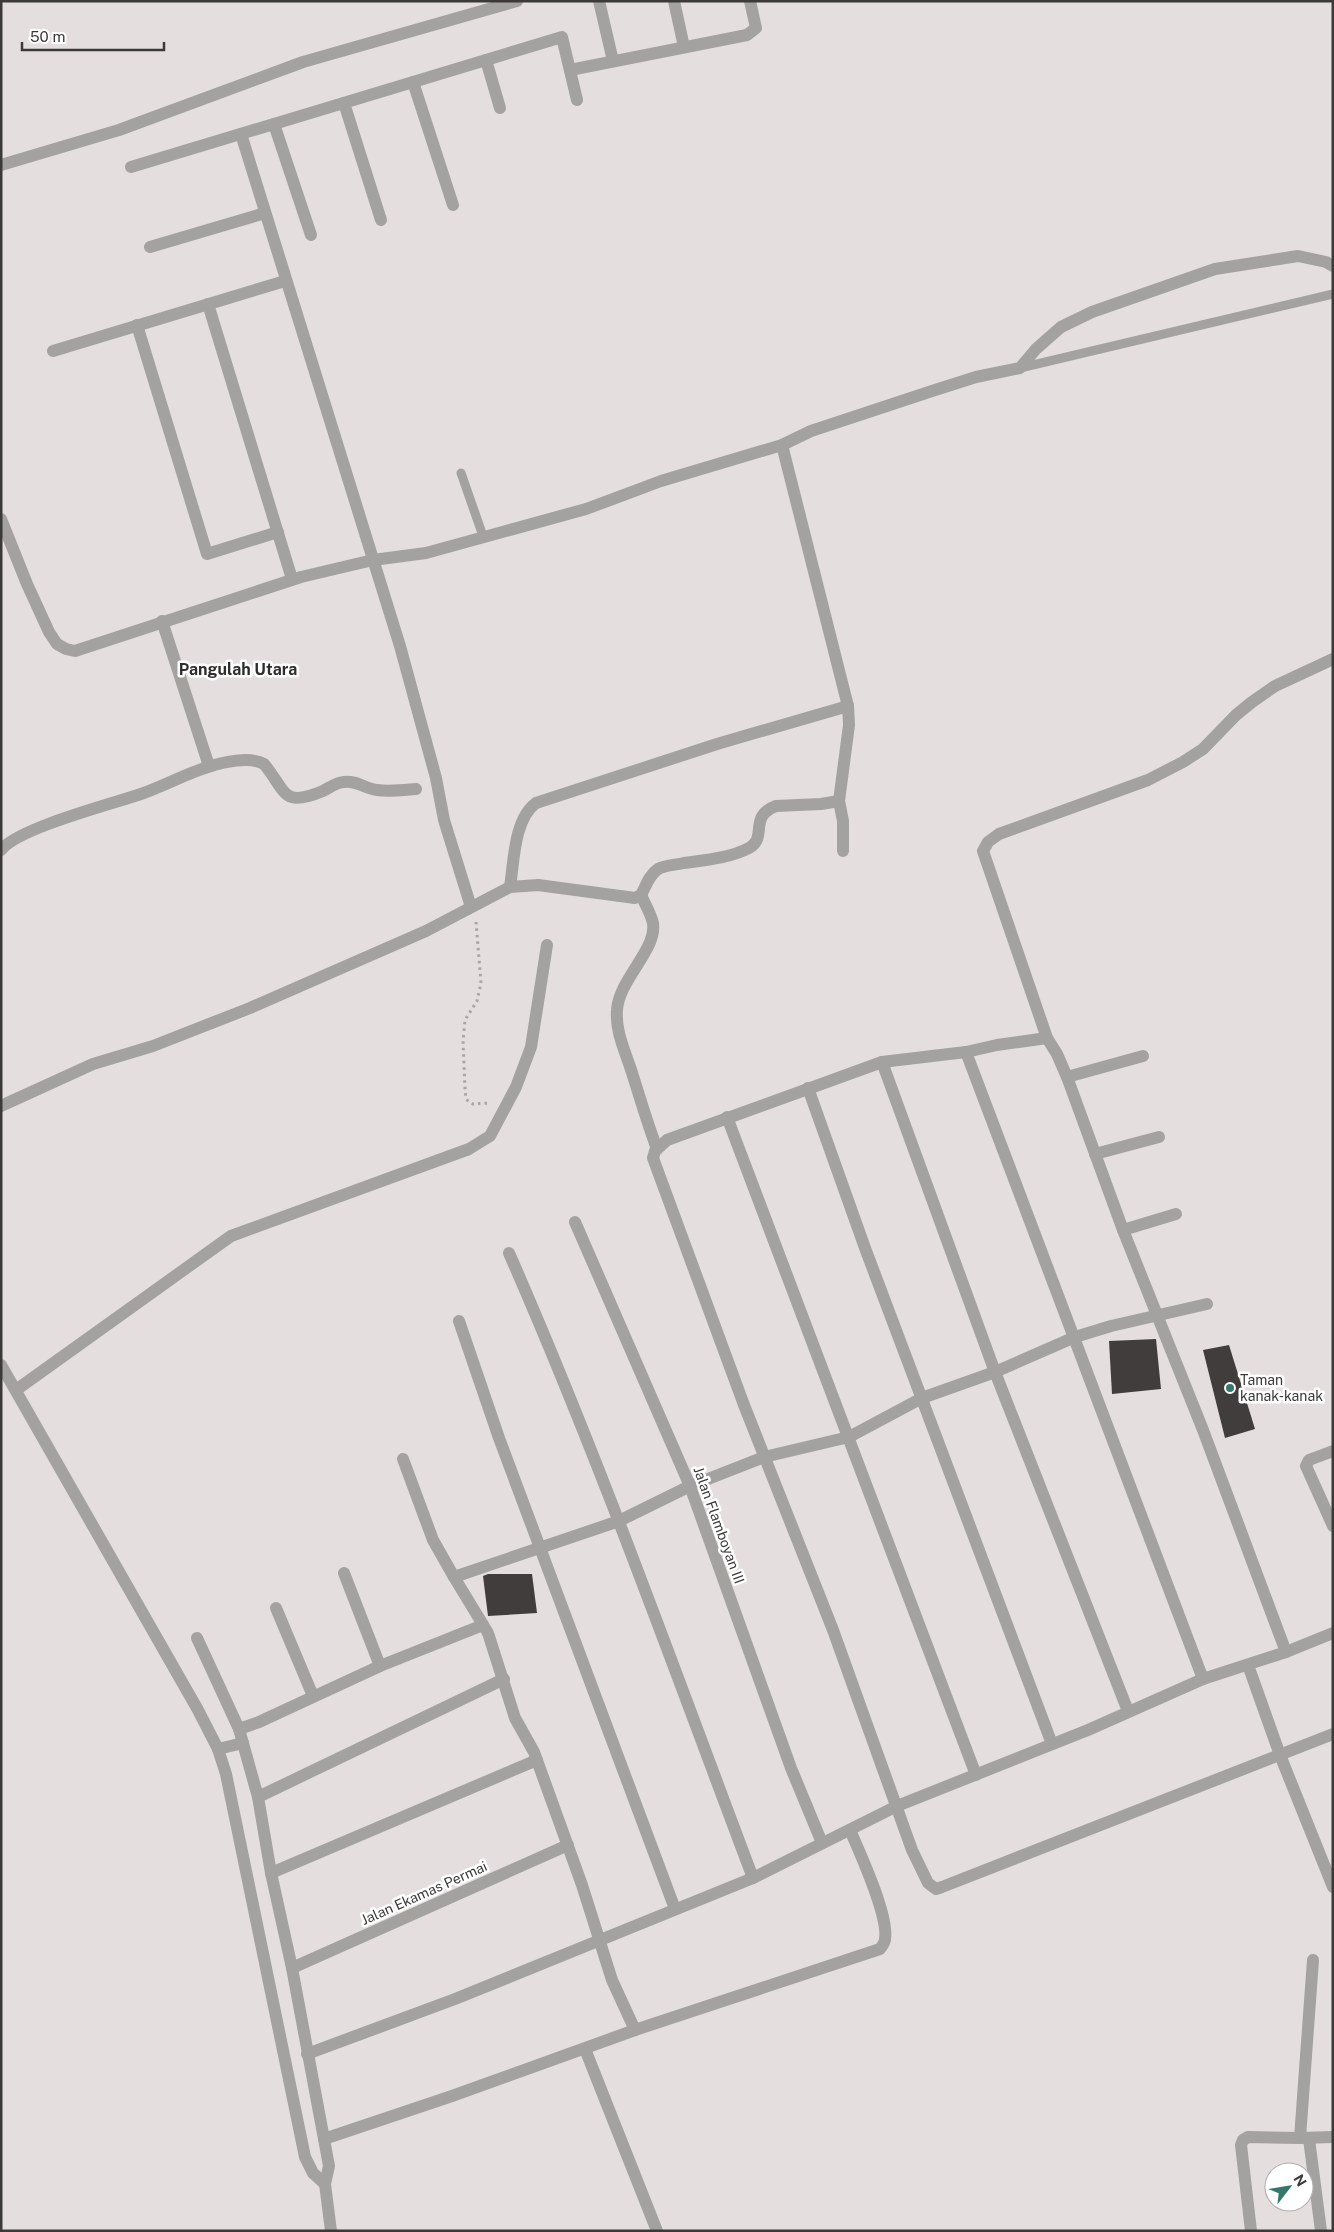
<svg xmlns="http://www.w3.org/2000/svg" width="1334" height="2232" viewBox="0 0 1334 2232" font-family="'Public Sans',sans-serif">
<rect width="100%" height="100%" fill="#e4dfde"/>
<g fill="#413d3d">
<polygon points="1156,1339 1161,1389 1112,1394 1109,1341"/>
<polygon points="1229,1345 1255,1429 1225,1438 1203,1350"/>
<polygon points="488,1574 532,1574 537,1613 488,1616 483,1576"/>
</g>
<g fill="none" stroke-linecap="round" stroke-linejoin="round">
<polyline stroke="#a9a5a4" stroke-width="3" stroke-dasharray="2.5 4" stroke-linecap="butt" points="476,922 481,983 477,1001 465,1020 463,1041 465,1088 466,1099 469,1102 473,1104 491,1103"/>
<g stroke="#a4a2a1" stroke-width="9">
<polyline points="1020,368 1333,294"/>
<polyline points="461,473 483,536"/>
</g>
<g stroke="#a4a2a1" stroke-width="12">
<polyline points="599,1 613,61"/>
<polyline points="674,1 684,47"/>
<polyline points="486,60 500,108"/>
<polyline points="570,70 747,35 756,28 750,1"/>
<polyline points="413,82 453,205"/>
<polyline points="344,103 381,220"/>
<polyline points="274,124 311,235"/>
<polyline points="241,134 400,646 436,778 444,820 471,907"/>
<polyline points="1,165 119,130 303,62 517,1"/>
<polyline points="131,167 562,37 577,100"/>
<polyline points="150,247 265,213"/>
<polyline points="208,304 292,579"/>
<polyline points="137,325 207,554 278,532"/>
<polyline points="53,351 285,281"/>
<polyline points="782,445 848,706 849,725 839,801 843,821 843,851"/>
<polyline points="1,519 27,584 49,632 57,644 66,649 75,651 301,577 373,560 426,553 586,509 661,481 782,445 811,431 932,391 976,377 1020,368 1036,349 1061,327 1092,312 1215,269 1298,256 1326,262 1333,266"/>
<polyline points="162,621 209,766"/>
<path d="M1 850C18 828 112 804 141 794 164 786 185 774 208 767 223 762 250 756 264 764 287 792 282 808 323 791 329 788 337 782 344 782 356 780 366 789 377 790 390 792 404 790 416 789"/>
<path d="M510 887C514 861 514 819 536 803L717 744 848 706"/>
<path d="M641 895C645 904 651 914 653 923 657 950 619 979 617 1010 615 1033 627 1055 633 1076 641 1101 648 1125 657 1149"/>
<polyline points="1047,1038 997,1045 966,1052 882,1062 667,1140 655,1151 653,1158 744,1405 833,1630 912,1850 928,1883 936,1889 942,1887 1333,1734"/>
<polyline points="966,1052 1203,1679"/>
<polyline points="882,1062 995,1372 1128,1711"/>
<polyline points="1067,1077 1143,1056"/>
<polyline points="808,1088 865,1248 1052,1744"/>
<path d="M1 1106 93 1064 153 1046 250 1008 426 931 510 887 538 885 635 898 641 895C646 886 649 875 658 869 665 865 676 865 684 863 705 860 730 858 749 848 768 838 748 816 776 806L821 804 839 801"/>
<polyline points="727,1117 976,1775"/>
<polyline points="1095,1154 1159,1137"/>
<polyline points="575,1222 690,1486 791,1768 822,1843"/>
<polyline points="1123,1230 1176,1214"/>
<path d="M509 1253C599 1458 674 1669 753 1878"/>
<polyline points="459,1321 499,1438 675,1909"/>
<polyline points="1,1365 198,1710 218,1749 226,1774 305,2157 313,2173 325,2184"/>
<polyline points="16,1390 231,1236 469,1149 490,1136 516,1087 531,1047 547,945"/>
<polyline points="1333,1451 1309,1460 1306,1466 1333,1526"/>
<polyline points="403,1459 433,1540 454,1577 619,1521 690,1486 764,1457 849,1437 922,1398 995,1372 1075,1337 1111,1326 1207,1304"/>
<polyline points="454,1577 488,1633 515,1718 534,1752 582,1885 612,1980 635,2030"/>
<polyline points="276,1608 313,1696"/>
<polyline points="197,1638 239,1729 259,1722 380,1666 344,1573"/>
<polyline points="1286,1652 1203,1430 1123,1230 1067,1077 1057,1054 1047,1038 983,851 988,842 999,834 1148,780 1183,762 1203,749 1236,715 1252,702 1275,686 1333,659"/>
<polyline points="1248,1665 1280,1755 1333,1887"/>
<polyline points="380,1666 483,1625"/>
<polyline points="239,1729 258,1797 271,1873 292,1968 324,2139 329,2166 325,2184 331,2231"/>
<polyline points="218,1749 243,1743"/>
<polyline points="258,1797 504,1679"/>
<polyline points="271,1873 537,1760"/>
<polyline points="1313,1960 1300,2138 1333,2137"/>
<polyline points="292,1968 568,1845"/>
<polyline points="585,2049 657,2231"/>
<polyline points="307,2054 455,1999 753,1878 897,1806 1088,1730 1203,1679 1286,1652 1333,1633"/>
<path d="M324 2139 452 2096 635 2030 880 1949C882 1946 885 1943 885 1939 889 1916 860 1853 850 1830"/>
<polyline points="1309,2139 1321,2231"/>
<polyline points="1251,2231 1241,2145 1243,2140 1248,2137 1300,2138"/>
</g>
</g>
<circle fill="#357869" stroke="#fff" stroke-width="2" cx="1230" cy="1388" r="5"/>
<g text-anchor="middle" stroke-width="5" stroke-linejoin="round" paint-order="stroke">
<g font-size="14" fill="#3c3a39" stroke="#fff" text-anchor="start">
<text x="1240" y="1385">Taman<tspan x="1240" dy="16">kanak-kanak</tspan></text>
</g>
<g font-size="14" fill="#3c3a39" stroke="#fff">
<text transform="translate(719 1525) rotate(70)" y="5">Jalan Flamboyan III</text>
<text transform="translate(424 1893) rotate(-24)" y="5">Jalan Ekamas Permai</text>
</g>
<g font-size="16" font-weight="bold" fill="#2f2c2b" stroke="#fff">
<text x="238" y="675">Pangulah Utara</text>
</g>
</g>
<rect width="1334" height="2232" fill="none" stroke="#3c3a39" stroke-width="5"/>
<g transform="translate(1289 2187) rotate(59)"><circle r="24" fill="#ffffff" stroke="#b1b0b0"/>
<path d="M0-4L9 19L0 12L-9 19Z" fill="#357869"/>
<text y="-8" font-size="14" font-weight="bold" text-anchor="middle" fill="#3c3a39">N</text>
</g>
<path d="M22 42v8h142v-8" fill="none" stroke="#3c3a39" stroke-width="2.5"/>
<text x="30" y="42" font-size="15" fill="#3c3a39" stroke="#ffffff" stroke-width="4" paint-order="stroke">50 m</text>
</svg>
